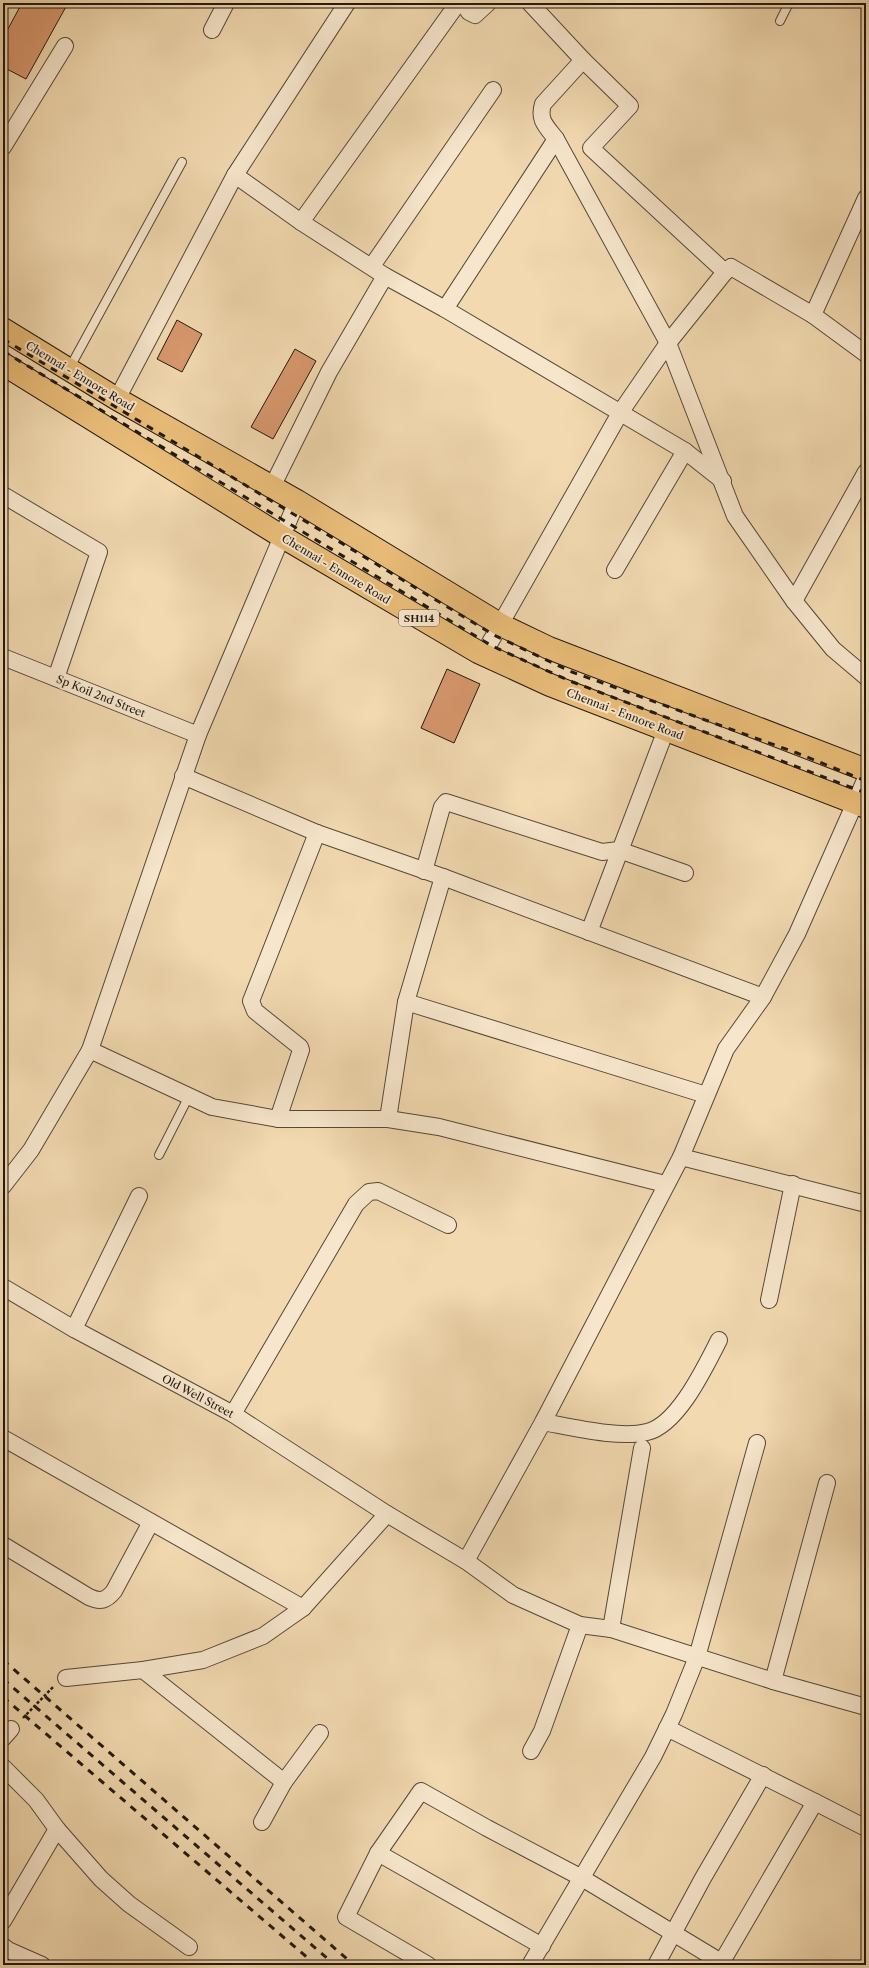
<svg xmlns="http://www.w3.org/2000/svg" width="869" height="1968" viewBox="0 0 869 1968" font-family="'Libre Caslon Text',serif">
<rect width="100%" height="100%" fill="#f2d9b0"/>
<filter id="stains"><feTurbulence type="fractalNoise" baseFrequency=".005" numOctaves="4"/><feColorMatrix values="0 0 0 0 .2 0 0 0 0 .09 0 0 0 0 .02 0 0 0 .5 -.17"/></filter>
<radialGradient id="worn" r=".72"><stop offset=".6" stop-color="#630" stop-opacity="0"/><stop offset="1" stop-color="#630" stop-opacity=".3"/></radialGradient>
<g fill="#d7976d" stroke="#211810">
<polygon points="22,3 68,3 26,79 3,67 3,38"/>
<polygon points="177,320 202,334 182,372 157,359"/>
<polygon points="295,349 316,361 273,439 251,427"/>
<polygon points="447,669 480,684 454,743 421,728"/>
</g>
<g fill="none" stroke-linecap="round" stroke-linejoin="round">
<g stroke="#554838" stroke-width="10">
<g id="lane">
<polyline points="780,21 789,3"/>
<polyline points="69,369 182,162"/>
<polyline points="159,1155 189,1096"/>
</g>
</g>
<g stroke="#554838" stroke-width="18">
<g id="street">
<polyline points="463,3 469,12 475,15 488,3"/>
<polyline points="530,3 583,60"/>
<polyline points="212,30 226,3"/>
<polyline points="3,147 65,46"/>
<polyline points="235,175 301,222 385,276 445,309 685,451 723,481"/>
<polyline points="301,222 458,3"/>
<polyline points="372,266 493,90"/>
<path d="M725 272 591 148 630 106 583 60 543 104C538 120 546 126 556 139L668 343 735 516 794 601 833 649 866 677"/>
<polyline points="445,309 556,139"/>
<polyline points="813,315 866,354"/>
<polyline points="117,399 235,175 347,3"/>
<polyline points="272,487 329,372 385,276"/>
<polyline points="3,495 99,552 56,678"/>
<polyline points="615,570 685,451"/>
<polyline points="794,601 866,472"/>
<polyline points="483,655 620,413 668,343 725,272 731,267 813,315 866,198"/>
<polyline points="3,657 198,735"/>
<polyline points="183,776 317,833 443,877 763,997"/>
<polyline points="424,871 442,807 446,802 602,852 619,850 685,873"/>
<polyline points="589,932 666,730"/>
<polyline points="406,1002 706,1095"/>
<polyline points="90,1050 212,1107 278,1119 388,1119 439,1127 665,1184"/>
<polyline points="278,1119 301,1050 300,1047 255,1011 251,1001 317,833"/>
<polyline points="388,1119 406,1002 443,877"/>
<polyline points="681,1157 866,1204"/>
<polyline points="3,1186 31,1150 90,1050 198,735 297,501"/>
<polyline points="3,1287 74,1329 233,1414 387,1514 466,1561 513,1595 580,1625 611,1629 773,1681 866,1707"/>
<polyline points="769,1300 793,1184"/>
<polyline points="74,1329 139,1196"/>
<polyline points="233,1414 356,1204 369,1192 378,1191 448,1225"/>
<path d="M543 1422C571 1427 620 1439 647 1432 678 1425 705 1367 719 1340"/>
<polyline points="3,1438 303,1608"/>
<path d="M3 1545 89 1597C100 1602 106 1601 114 1591L151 1522"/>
<polyline points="466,1561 543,1422 681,1157 726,1049 763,997 797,934 866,778"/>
<polyline points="611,1629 642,1448"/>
<polyline points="143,1670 284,1782"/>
<polyline points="66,1678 143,1670 203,1660 263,1636 303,1608 387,1514"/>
<polyline points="773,1681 827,1483"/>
<polyline points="667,1728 815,1802 720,1965"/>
<polyline points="3,1738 11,1729"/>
<polyline points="531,1751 542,1731 580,1625"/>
<polyline points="3,1767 36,1800 57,1829 101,1879 129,1904 189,1947"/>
<polyline points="815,1802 866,1828"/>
<polyline points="262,1822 284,1782 320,1733"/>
<polyline points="378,1853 542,1946"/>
<polyline points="3,1921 57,1829"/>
<polyline points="3,1946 8,1950 42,1965"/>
<polyline points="428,1965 346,1917 378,1853 421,1791 487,1828 582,1878 726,1965"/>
<polyline points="530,1965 653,1757 674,1714 697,1657 757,1443"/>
<polyline points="656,1965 703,1878 763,1775"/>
</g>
</g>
<g stroke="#211810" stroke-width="24">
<g id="primary">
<polyline points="3,329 117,399 297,501 501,625 549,648 866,770"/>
<polyline points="3,364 281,536 478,652 550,685 866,807"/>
</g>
</g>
<polyline stroke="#211810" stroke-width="2.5" stroke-dasharray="3 2" stroke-linecap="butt" points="23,1718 54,1686"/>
<use href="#lane" stroke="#f7e6cc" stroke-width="8"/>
<use href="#street" stroke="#f7e6cc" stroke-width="16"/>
<use href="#primary" stroke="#e9bc78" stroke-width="22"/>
<g stroke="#211810" stroke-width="3" stroke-dasharray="7 7" stroke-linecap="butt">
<polyline points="3,339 494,635 572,672 797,753 866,781"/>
<polyline points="3,351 492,646 570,681 866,793"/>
<polyline points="3,1660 354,1965"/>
<polyline points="3,1679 335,1965"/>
<polyline points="3,1697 316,1965"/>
</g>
</g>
<g text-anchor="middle" stroke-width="4" stroke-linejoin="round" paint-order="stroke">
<rect fill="#f7e6cc" stroke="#615648" stroke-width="1" x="399" y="610" width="40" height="16" rx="3"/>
<g font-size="10" font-weight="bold" fill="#211810">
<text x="419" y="622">SH114</text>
</g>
<g font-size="11" fill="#211810" stroke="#f7e6cc">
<text transform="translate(80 376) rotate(31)" y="4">Chennai - Ennore Road</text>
<text transform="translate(336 569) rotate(31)" y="4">Chennai - Ennore Road</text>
<text transform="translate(101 696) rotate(22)" y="4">Sp Koil 2nd Street</text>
<text transform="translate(625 714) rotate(21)" y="4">Chennai - Ennore Road</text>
<text transform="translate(198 1396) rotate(28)" y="4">Old Well Street</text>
</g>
</g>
<rect width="869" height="1968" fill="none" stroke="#f2d9b0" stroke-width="16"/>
<rect x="4" y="4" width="861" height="1960" fill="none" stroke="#211810" stroke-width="2"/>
<rect x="8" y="8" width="853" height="1952" fill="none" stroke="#211810"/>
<rect width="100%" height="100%" filter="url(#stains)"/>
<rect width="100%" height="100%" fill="url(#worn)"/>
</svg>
